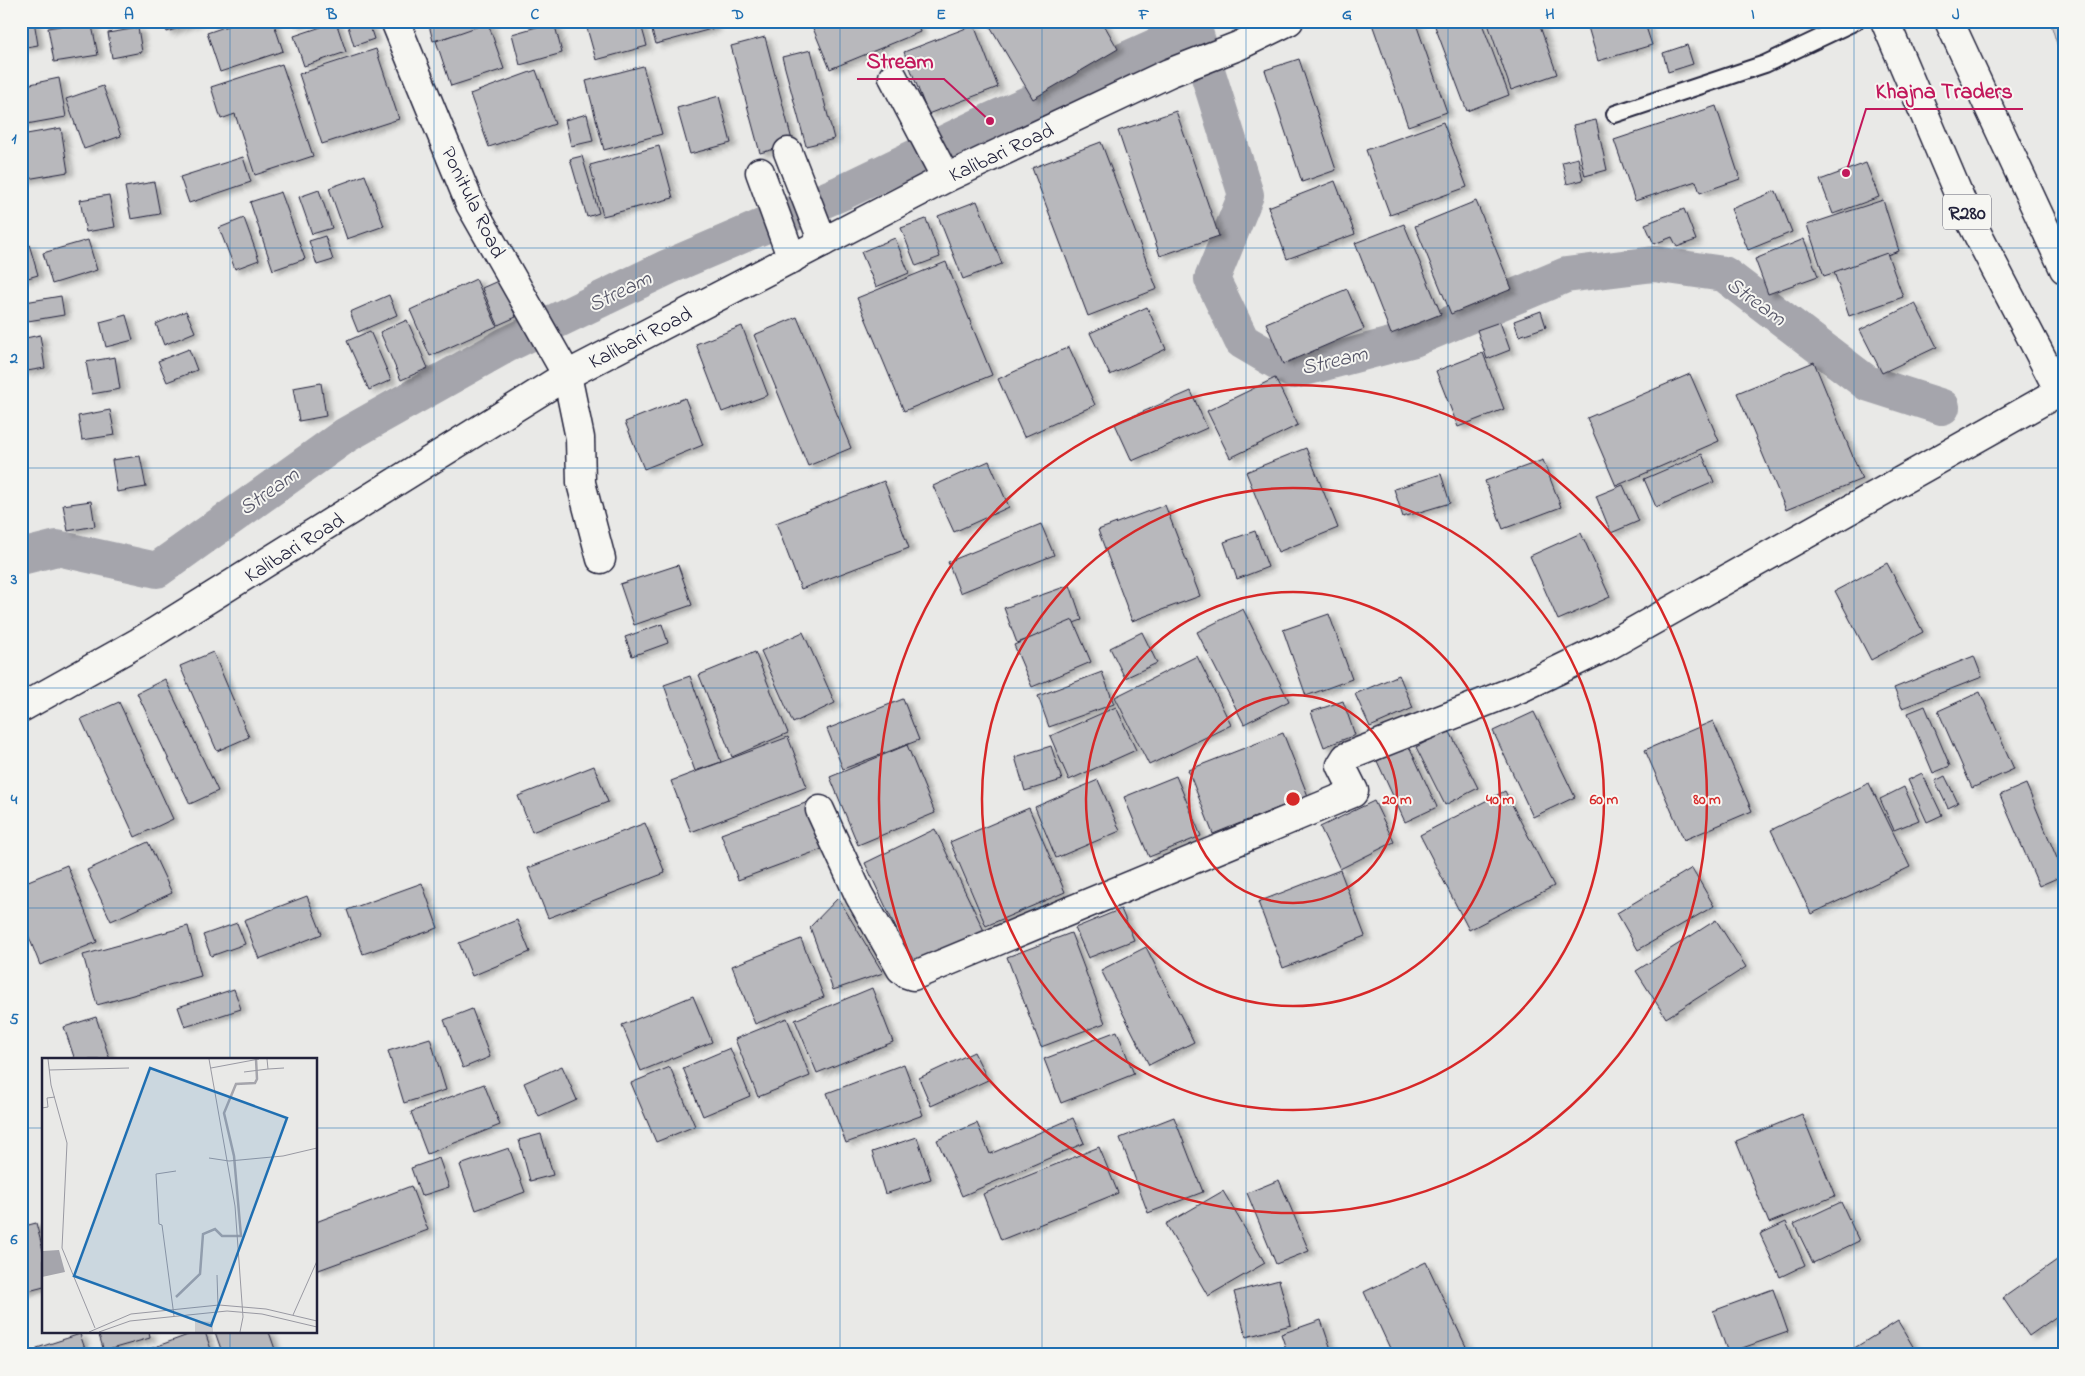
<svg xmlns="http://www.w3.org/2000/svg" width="2085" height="1376" viewBox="0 0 2085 1376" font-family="'Indie Flower',sans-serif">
<defs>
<filter id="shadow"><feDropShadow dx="5.5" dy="3" stdDeviation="2.5" flood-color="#0004"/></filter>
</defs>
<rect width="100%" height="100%" fill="#e9e9e7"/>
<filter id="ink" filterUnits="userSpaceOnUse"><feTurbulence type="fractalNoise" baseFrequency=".02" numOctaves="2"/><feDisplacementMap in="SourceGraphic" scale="10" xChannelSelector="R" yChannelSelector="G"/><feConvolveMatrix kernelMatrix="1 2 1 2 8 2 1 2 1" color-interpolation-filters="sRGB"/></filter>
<g filter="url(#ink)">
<polygon fill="#ccccce" stroke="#777784" points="2050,21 2064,21 2064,67"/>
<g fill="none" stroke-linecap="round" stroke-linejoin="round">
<polyline stroke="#a5a5ac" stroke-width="36" points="21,557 57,548 157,570 346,435 506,345 668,267 841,193 990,121 1194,29 1246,195 1212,279 1242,341 1293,371 1414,339 1566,275 1654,264 1724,274 1867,383 1942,407"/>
</g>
<g fill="#b8b8bc" stroke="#22223b" filter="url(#shadow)">
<polygon points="21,21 34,21 38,45 21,48"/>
<polygon points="91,21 98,55 54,62 48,28"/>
<polygon points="163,21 199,21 167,32"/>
<polygon points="242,21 273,21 283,51 220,72 207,33"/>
<polygon points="293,21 307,21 307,22 295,26"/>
<polygon points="352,21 368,21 374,39 354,46 347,23"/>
<polygon points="428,21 489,21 490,25 433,41"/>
<polygon points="585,21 640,21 647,46 596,60"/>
<polygon points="649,21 713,21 715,28 656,44"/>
<polygon points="810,21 916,21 920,32 830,69"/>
<polygon points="987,21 1102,21 1118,49 1033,99"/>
<polygon points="1371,21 1415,21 1447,112 1408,126"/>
<polygon points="1433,21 1481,21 1509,95 1467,111"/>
<polygon points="1487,21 1538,21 1557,74 1511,90"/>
<polygon points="1607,21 1644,21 1652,45 1598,61 1588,27"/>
<polygon points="336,22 346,52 304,66 294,36"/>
<polygon points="554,22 562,53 520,65 512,34"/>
<polygon points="488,23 504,69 451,86 436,41"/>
<polygon points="974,25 998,87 928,114 904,52"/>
<polygon points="138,28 142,52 112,58 108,33"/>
<polygon points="765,37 793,144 760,153 731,46"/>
<polygon points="1687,45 1693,64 1668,72 1663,53"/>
<polygon points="376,49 399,119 322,144 299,74"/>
<polygon points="811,50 834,139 806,146 782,57"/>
<polygon points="1299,59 1336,170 1302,182 1265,70"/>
<polygon points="282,64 313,156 255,175 235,114 221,119 211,87"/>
<polygon points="643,66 662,134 604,150 586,81"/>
<polygon points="536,70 555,124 489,147 470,94"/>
<polygon points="59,78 66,117 21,125 21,86"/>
<polygon points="103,86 121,136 84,149 66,99"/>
<polygon points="719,96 731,143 690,154 677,108"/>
<polygon points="1716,106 1740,179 1700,193 1696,181 1635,201 1614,140"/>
<polygon points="1176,111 1219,236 1160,256 1118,131"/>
<polygon points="587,114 593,141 571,146 565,120"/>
<polygon points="1596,120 1607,170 1585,176 1573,125"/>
<polygon points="1443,122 1467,187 1390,215 1366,150"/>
<polygon points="61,128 68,172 21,180 21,135"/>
<polygon points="1101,142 1157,289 1088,316 1032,168"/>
<polygon points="659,146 673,198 603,216 590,165"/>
<polygon points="582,156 599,213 587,217 570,159"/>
<polygon points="243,157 251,182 189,203 180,177"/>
<polygon points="1578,158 1583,180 1567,184 1562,162"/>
<polygon points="1866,163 1879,197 1833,214 1820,180"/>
<polygon points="365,175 384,226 347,239 329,188"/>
<polygon points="1335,181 1355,234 1287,259 1268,207"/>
<polygon points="154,182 160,214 131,219 125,187"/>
<polygon points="319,190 332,228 312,234 299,197"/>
<polygon points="1776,191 1792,232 1748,250 1731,209"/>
<polygon points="281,192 305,259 273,270 250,202"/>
<polygon points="109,195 115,227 86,232 80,200"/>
<polygon points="1883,200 1899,251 1824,276 1807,225"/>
<polygon points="977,201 1002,264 963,279 938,216"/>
<polygon points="1476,201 1512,289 1451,314 1415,226"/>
<polygon points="1684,209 1696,240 1677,247 1672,237 1654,244 1645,224"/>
<polygon points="244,218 259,260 235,269 219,228"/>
<polygon points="926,219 940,257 916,266 901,228"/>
<polygon points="1404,224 1441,314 1391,334 1355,243"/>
<polygon points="325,236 333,260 317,265 309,241"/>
<polygon points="895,238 909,273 876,287 861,252"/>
<polygon points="1804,239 1818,276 1768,294 1755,259"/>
<polygon points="88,240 97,270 52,284 43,253"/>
<polygon points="29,244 38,275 21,280 21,247"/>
<polygon points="1887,253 1903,297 1849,316 1834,272"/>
<polygon points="946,262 992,375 904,411 857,298"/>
<polygon points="476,279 497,326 430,356 410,310"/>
<polygon points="500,280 516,317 498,325 482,288"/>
<polygon points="1347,289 1364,329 1283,364 1266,323"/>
<polygon points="389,295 397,315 358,332 350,312"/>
<polygon points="61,296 64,315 28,321 25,302"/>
<polygon points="1915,303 1937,347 1882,373 1860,330"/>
<polygon points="1147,307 1166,349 1110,375 1090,333"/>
<polygon points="186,311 195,332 164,345 156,324"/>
<polygon points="1541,311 1546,327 1519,336 1514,321"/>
<polygon points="126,315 133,340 106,347 100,322"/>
<polygon points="797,317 851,448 808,466 754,335"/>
<polygon points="407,320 428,368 401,380 380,332"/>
<polygon points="1500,322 1510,350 1487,359 1477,330"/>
<polygon points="742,326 768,395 722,412 696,344"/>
<polygon points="370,331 391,380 369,390 347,341"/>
<polygon points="40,335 45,368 21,372 21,339"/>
<polygon points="1069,347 1095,405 1024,437 998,379"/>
<polygon points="189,349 197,370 167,382 158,361"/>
<polygon points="1483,353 1504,409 1458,427 1436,371"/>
<polygon points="115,357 120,389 92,394 86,362"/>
<polygon points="1814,362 1862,479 1786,510 1737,393"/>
<polygon points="1690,374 1719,441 1616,486 1587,418"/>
<polygon points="1275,378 1298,425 1230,458 1207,411"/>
<polygon points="321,383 326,416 299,421 293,388"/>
<polygon points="1191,391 1207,428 1132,461 1115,424"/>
<polygon points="685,398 703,445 644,469 625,422"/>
<polygon points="110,410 115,435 82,440 78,416"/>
<polygon points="1306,448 1338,528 1278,552 1246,472"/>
<polygon points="1702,454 1714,482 1656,507 1644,479"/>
<polygon points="140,456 146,487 117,492 112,460"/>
<polygon points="1543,460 1561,507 1503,529 1485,481"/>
<polygon points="989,461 1009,507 954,532 933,486"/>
<polygon points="1441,474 1450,503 1403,517 1394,489"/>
<polygon points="884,481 909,548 801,589 776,523"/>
<polygon points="1623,485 1639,521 1611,533 1596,496"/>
<polygon points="91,501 95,526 68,531 63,505"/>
<polygon points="1165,505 1200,596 1132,621 1098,530"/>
<polygon points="1041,524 1054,555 960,593 948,562"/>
<polygon points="1255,531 1268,567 1237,579 1224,542"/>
<polygon points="1581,533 1610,597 1558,620 1530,556"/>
<polygon points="1887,563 1923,632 1871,660 1835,591"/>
<polygon points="678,565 692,605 634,625 620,584"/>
<polygon points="1070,585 1082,620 1017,643 1004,608"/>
<polygon points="1243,609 1289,701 1244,724 1197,632"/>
<polygon points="1329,614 1352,679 1306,696 1283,630"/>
<polygon points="1073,620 1091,662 1032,687 1014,645"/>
<polygon points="662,624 668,643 632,656 625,637"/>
<polygon points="803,632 835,703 793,723 761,651"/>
<polygon points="1142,632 1157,663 1125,678 1110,648"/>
<polygon points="213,652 249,737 217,751 180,666"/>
<polygon points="755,652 788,733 732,757 699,675"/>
<polygon points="1197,656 1231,725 1149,765 1115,697"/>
<polygon points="1974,656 1982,677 1902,708 1894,688"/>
<polygon points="1102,672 1114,704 1049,727 1038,696"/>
<polygon points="1399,675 1413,708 1370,727 1355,694"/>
<polygon points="690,676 721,762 695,771 664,685"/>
<polygon points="165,679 218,791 190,804 137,693"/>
<polygon points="1980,692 2014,769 1972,788 1938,711"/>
<polygon points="903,699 919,740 843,769 827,729"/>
<polygon points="1343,701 1355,735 1324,747 1311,712"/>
<polygon points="119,702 173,819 135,837 81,719"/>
<polygon points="1925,706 1950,766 1933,773 1908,713"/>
<polygon points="1116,707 1136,750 1069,780 1050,736"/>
<polygon points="1534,712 1575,797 1533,817 1493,731"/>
<polygon points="1713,721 1752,811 1684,840 1645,750"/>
<polygon points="1449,730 1478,788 1445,805 1416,747"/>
<polygon points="1283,733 1308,796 1213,834 1188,770"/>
<polygon points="788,737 807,787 691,832 671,781"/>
<polygon points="907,745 935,813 858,845 830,777"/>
<polygon points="1051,746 1062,780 1025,791 1015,757"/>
<polygon points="1409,746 1437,807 1405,822 1377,761"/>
<polygon points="594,766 608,802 532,832 518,796"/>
<polygon points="1922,773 1942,815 1927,822 1908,780"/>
<polygon points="1176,776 1201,836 1149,857 1124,797"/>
<polygon points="1945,776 1958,803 1948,808 1935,781"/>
<polygon points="1098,780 1120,831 1056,858 1035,807"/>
<polygon points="1869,783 1910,867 1811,914 1771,830"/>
<polygon points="2026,784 2064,875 2039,886 2000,795"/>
<polygon points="1904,787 1919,820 1894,830 1880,799"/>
<polygon points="1505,791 1554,886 1469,930 1420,835"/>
<polygon points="1374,801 1394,842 1340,869 1320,827"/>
<polygon points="808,802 825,848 738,880 721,834"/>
<polygon points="1029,808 1065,892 986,926 950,842"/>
<polygon points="645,823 665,873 548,918 528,868"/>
<polygon points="935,829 987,937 916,971 865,863"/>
<polygon points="148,842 172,893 111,921 87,870"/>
<polygon points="67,865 97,942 40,965 21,917 21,884"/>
<polygon points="1692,868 1714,906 1638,950 1617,913"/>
<polygon points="1340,870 1365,936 1283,968 1258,902"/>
<polygon points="422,883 438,928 363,954 347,910"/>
<polygon points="307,896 322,934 259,959 244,920"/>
<polygon points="838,898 883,973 833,990 810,927"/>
<polygon points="1121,909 1134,940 1088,958 1075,928"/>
<polygon points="517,920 530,952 472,976 459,943"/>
<polygon points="1716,920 1746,967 1666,1018 1636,971"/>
<polygon points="237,923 245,944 211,956 203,935"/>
<polygon points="188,926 201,976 97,1005 83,955"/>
<polygon points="1071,933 1105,1023 1041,1047 1007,957"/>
<polygon points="801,939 824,997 755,1024 732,966"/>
<polygon points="1146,947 1194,1042 1149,1065 1101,970"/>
<polygon points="872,988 893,1042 817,1073 795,1020"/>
<polygon points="234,989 241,1009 185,1027 178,1007"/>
<polygon points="693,996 712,1042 641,1071 622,1025"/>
<polygon points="472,1009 490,1057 463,1068 444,1020"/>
<polygon points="96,1017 110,1060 75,1060 64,1027"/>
<polygon points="787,1018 810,1076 758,1097 735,1039"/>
<polygon points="1117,1031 1134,1074 1061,1103 1044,1059"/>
<polygon points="430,1038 446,1090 404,1103 388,1051"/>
<polygon points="730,1048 750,1096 703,1116 683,1068"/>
<polygon points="974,1052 988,1080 931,1106 919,1078"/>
<polygon points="904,1064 923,1115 846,1143 827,1093"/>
<polygon points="562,1066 577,1100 539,1117 524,1083"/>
<polygon points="670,1067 695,1126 656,1142 631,1083"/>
<polygon points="484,1084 500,1125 427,1154 411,1112"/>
<polygon points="1802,1114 1835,1196 1769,1223 1736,1141"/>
<polygon points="1174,1117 1203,1192 1148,1213 1120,1138"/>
<polygon points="1073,1118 1084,1143 962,1196 937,1140 977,1123 990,1154"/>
<polygon points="541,1134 553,1175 530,1181 519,1140"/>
<polygon points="917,1137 931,1179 885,1194 872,1152"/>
<polygon points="1099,1147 1118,1193 1001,1240 983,1194"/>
<polygon points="509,1148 525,1192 476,1210 460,1165"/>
<polygon points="439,1158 449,1187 421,1196 411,1168"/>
<polygon points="1279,1180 1309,1251 1276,1264 1247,1193"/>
<polygon points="411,1186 428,1230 316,1271 316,1222"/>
<polygon points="1223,1191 1265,1263 1208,1296 1166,1224"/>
<polygon points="1841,1202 1859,1241 1813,1263 1794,1224"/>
<polygon points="1786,1222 1805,1265 1780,1277 1760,1234"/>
<polygon points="36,1223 44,1254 44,1287 21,1293 21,1227"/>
<polygon points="2064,1255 2064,1311 2029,1336 2003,1298"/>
<polygon points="1426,1262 1470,1355 1393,1355 1364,1292"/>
<polygon points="1279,1280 1291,1325 1246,1337 1234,1292"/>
<polygon points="1773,1289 1788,1332 1728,1353 1713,1311"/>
<polygon points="1321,1320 1333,1355 1288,1355 1281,1334"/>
<polygon points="1898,1321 1918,1355 1843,1355"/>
<polygon points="98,1332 149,1332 150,1338 104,1351"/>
<polygon points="196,1332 205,1332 213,1355 133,1355"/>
<polygon points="215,1332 269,1332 277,1355 223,1355"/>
<polygon points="80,1334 87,1355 40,1355 37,1348"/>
</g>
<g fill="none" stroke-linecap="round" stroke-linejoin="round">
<g stroke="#22223b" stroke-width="20">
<polyline id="service" points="1615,114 1765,64 1856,21"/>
</g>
<g stroke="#22223b" stroke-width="31">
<g id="minor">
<polyline points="395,21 470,204 567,375 580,438 581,483 601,559"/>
<polyline points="893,77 946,178"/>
<polyline points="788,152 823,242"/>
<polyline points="760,172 792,259"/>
<polyline points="21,708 139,642 567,375 946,178 1169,73 1238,46 1289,21"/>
<polyline points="820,810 859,895 901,969 907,974 913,976 1353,793 1354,791 1341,765 1346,757 1521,688 1606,647 2064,389"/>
</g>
</g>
<g stroke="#22223b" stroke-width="31">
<g id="primary">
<polyline points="1885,21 1966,212 2059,391 2064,396"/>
<polyline points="1949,21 2064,269"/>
</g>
</g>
<use href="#service" stroke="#f6f6f2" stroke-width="16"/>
<use href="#minor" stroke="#f6f6f2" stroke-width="28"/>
<use href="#primary" stroke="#f6f6f2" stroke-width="28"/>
</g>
</g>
<path fill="none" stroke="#1f6fb2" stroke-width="1" stroke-opacity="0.55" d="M230 21V1060M434 21V1355M636 21V1355M840 21V1355M1042 21V1355M1246 21V1355M1448 21V1355M1652 21V1355M1854 21V1355M21 248H2064M21 468H2064M21 688H2064M21 908H2064M21 1128H44M316 1128H2064M230 1332V1355"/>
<g fill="none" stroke="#d62828" stroke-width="2.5">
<circle cx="1293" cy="799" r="104"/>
<circle cx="1293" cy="799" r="207"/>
<circle cx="1293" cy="799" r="311"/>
<circle cx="1293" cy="799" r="414"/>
</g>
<g text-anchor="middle" stroke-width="4" stroke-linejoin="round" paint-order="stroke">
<rect fill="#f6f6f2" stroke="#626272" stroke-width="1" x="1943" y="194.5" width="48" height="35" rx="4"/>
<g font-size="20" font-weight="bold" fill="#22223b">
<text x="1967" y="219">R280</text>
</g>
<g font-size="21" fill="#22223b" stroke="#f6f6f2">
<text transform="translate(1001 152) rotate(-25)" y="7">Kalibari Road</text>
<text transform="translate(474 202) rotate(64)" y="7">Ponitula Road</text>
<text transform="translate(640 337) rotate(-27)" y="7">Kalibari Road</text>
<text transform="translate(294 547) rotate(-32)" y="7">Kalibari Road</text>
</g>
<g font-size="22" font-style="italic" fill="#565668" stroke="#f6f6f2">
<text transform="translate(619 290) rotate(-26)" y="8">Stream</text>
<text transform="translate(1757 300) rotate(36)" y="8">Stream</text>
<text transform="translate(1334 359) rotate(-13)" y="8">Stream</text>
<text transform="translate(268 490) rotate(-35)" y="8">Stream</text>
</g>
</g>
<g transform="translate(42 1058)">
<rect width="275" height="275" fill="#e9e9e7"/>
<path d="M153 263 171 264V274H153Z" fill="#ccccce"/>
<path d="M17 192 23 214 0 219 1 193Z" fill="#a5a5ac"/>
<path fill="none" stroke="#a5a5ac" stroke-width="2.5" d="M134 239 158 216 161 176 173 171 180 178H199L192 98 182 55 194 26 213 25 215 21 214 1"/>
<path fill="none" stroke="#9999a2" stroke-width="1" d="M6 1 9 27 25 85 20 190 53 270M167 1 193 148 201 259 198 274M169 10 217 1M226 11 242 10M7 12 87 10M202 14 226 11 225 1M0 50 6 49 5 40 13 39M167 100 187 103 241 98 275 90M175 217 176 248M251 257 275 203M132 258 120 167 117 166 114 116 134 113M47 274 89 256 177 247 224 251 275 263M57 274 88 263 185 253 220 256 275 269"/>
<path fill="#1f6fb2" fill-opacity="0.15" stroke="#1f6fb2" stroke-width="2.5" d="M108 10 245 60 169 268 32 218Z"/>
<rect width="275" height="275" fill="none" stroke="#22223b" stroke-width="2.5"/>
</g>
<circle cx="1293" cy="799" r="8" fill="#d62828" stroke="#f6f6f2" stroke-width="2.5"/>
<g font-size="15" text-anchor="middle" font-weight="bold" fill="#d62828" stroke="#f6f6f2" stroke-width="4" stroke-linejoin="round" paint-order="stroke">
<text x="1397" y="804">20 m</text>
<text x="1500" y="804">40 m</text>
<text x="1604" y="804">60 m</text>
<text x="1707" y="804">80 m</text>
</g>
<path fill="none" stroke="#c2185b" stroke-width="2" d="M990 121L944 79H857M1846 173L1866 109H2023"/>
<g fill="#c2185b" stroke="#f6f6f2" stroke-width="2">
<circle cx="990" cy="121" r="5"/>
<circle cx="1846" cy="173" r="5"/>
</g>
<g font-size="22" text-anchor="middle" font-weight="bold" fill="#c2185b" stroke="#f6f6f2" stroke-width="4" stroke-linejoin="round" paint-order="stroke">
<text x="900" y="68">Stream</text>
<text x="1944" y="98">Khajna Traders</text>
</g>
<rect width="2085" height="1376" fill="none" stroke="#f6f6f2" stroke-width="55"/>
<rect x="28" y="28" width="2030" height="1320" fill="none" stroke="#1f6fb2" stroke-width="2"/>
<g font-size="16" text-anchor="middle" font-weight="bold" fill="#1f6fb2">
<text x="129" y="19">A</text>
<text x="332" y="19">B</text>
<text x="535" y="19">C</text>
<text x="738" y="19">D</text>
<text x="941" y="19">E</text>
<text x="1144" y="19">F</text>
<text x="1347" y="19">G</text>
<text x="1550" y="19">H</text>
<text x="1753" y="19">I</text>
<text x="1956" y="19">J</text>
<text x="14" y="143">1</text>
<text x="14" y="363">2</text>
<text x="14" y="584">3</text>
<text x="14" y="804">4</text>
<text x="14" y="1024">5</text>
<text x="14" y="1244">6</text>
</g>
</svg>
